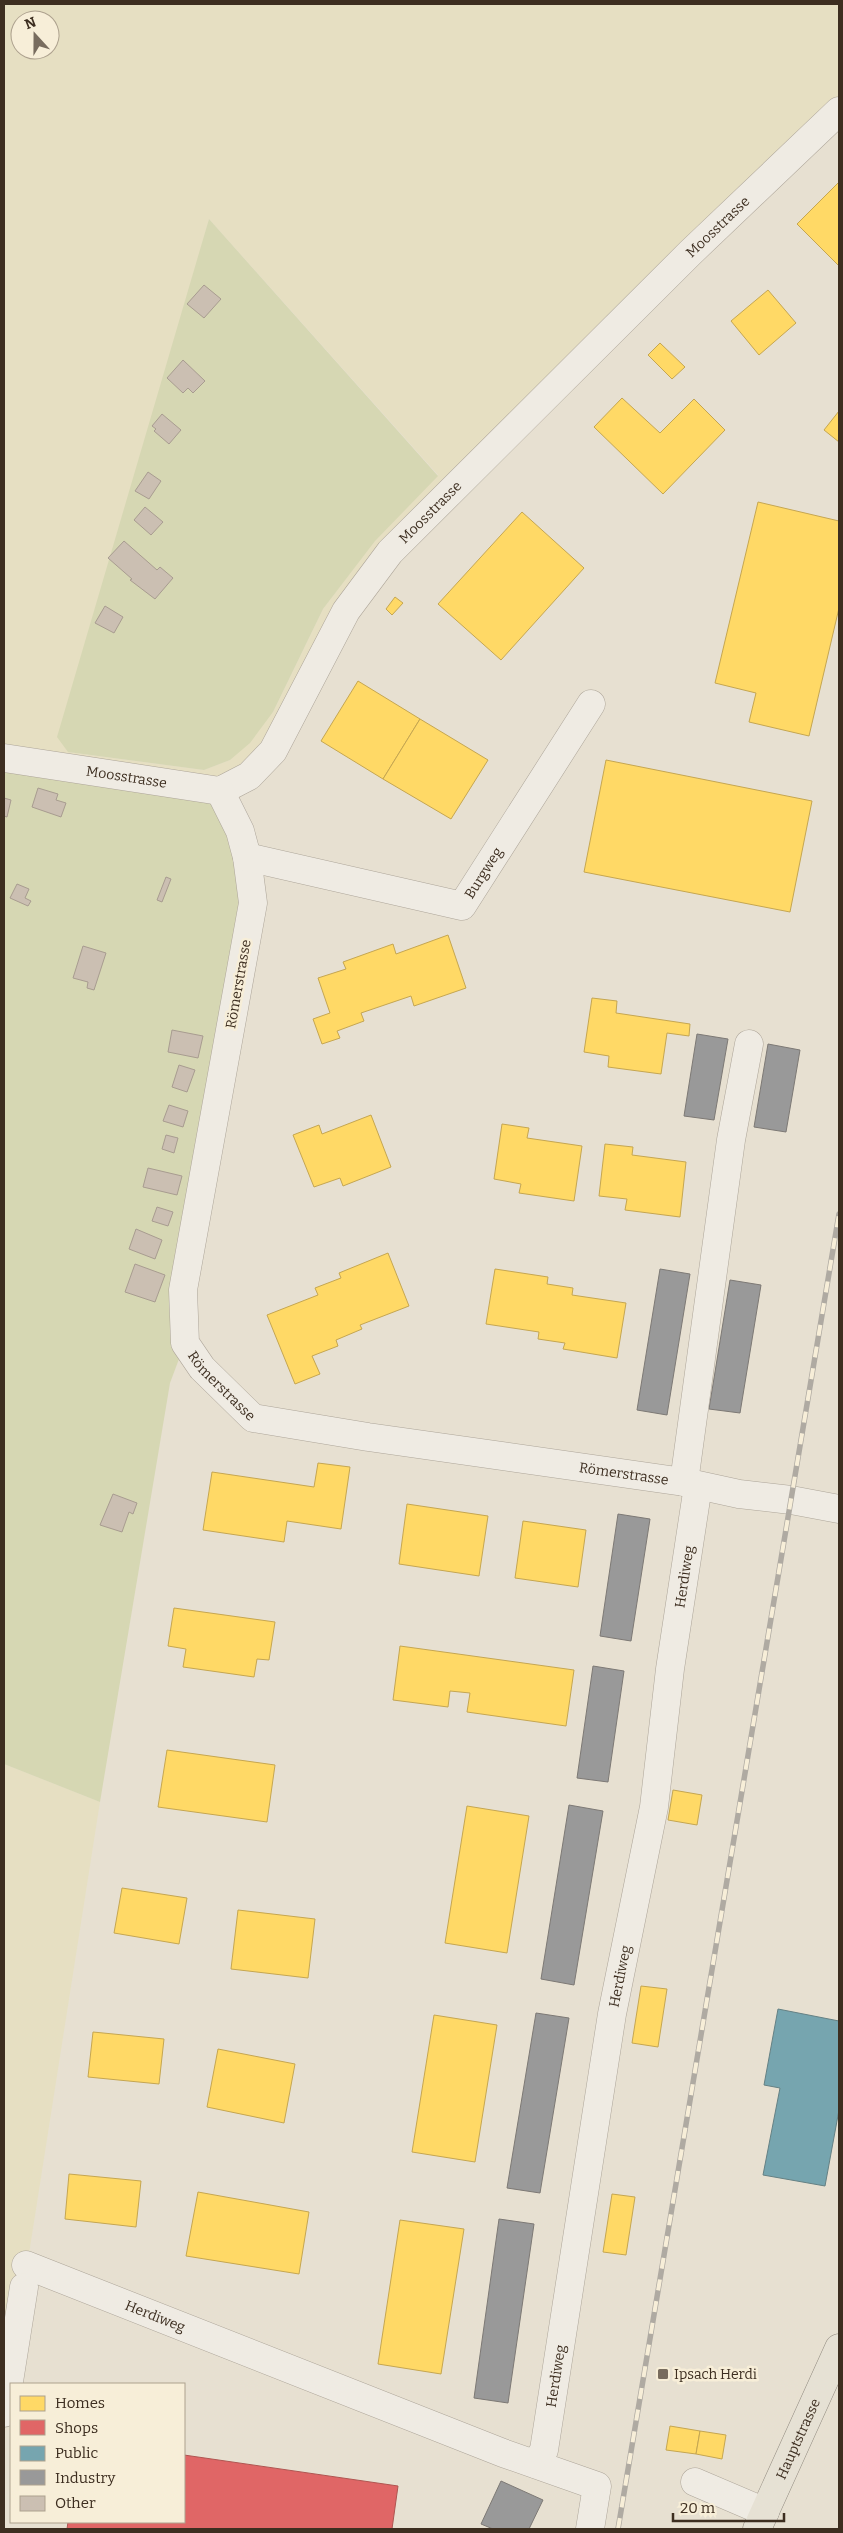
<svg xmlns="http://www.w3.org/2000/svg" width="843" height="2533" viewBox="0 0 843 2533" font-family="Bitter,serif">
<rect width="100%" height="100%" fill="#e7e0d1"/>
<g fill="#e6dfc2" fill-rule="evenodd">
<path d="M4 4H839V111L390 552 273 751 220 791 4 758ZM20 20H50V50H20ZM209 219 438 475 374 541 323 609 273 712 230 760 204 770 68 752Z"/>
<polygon points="4,1764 100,1802 4,2413"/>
</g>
<g fill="#d6d7b3">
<polygon points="209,219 438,476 375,541 323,609 273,712 250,743 230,760 204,770 68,752 57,737"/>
<polygon points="4,758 220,791 247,857 185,1343 170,1383 100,1802 4,1764"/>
</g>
<g fill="#ffd966" stroke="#c5a651">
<polygon points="839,182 839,264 838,265 797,224"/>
<polygon points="768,290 796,323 759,355 731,321"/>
<polygon points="660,343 685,367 672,379 648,355"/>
<polygon points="622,398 660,433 694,399 725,430 663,494 594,427"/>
<polygon points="839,411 839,442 824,430"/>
<polygon points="758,502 839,521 839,608 809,736 749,722 756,693 715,683"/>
<polygon points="522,512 584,568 501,660 438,604"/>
<polygon points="395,597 403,603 392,615 386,609"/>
<polygon points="358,681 420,719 383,779 321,741"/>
<polygon points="420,719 488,760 451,819 383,779"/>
<polygon points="606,760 812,801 790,912 584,872"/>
<polygon points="448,935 466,988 414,1006 411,996 361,1013 364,1021 337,1031 340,1038 322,1044 313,1019 330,1013 318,978 346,969 343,962 393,944 396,954"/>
<polygon points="592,998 617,1001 616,1013 690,1024 689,1036 667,1033 661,1074 608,1067 609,1056 584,1052"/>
<polygon points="371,1115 391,1167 343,1186 340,1178 314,1187 293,1135 319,1125 322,1134"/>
<polygon points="502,1124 529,1128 527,1138 582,1146 574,1201 519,1193 521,1184 494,1179"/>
<polygon points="605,1144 633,1147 632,1155 686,1162 680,1217 625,1210 627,1199 599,1196"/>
<polygon points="388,1253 409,1306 360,1325 362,1329 336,1340 338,1346 312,1356 320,1374 295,1384 267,1315 318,1295 315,1288 341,1278 339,1273"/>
<polygon points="495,1269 548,1277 547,1284 573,1288 572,1295 626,1303 617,1358 563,1349 565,1343 538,1339 539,1332 486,1324"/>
<polygon points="318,1463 350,1467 341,1529 287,1521 284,1542 203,1530 212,1472 314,1487"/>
<polygon points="407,1504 488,1516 479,1576 399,1564"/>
<polygon points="523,1521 586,1530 578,1587 515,1578"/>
<polygon points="174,1608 275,1622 269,1660 257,1659 254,1677 183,1667 186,1649 168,1646"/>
<polygon points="400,1646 574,1670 566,1726 467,1712 470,1693 450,1691 448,1707 393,1700"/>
<polygon points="167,1750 275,1765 267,1822 158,1807"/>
<polygon points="673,1790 702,1795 697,1825 668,1820"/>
<polygon points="467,1806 529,1816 507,1953 445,1943"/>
<polygon points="122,1888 187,1898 179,1944 114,1933"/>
<polygon points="238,1910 315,1919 308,1978 231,1969"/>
<polygon points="641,1986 667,1989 658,2047 632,2043"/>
<polygon points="434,2015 497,2025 475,2162 412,2152"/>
<polygon points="93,2032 164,2039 159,2084 88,2077"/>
<polygon points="218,2049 295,2064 284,2123 207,2107"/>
<polygon points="69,2174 141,2181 136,2227 65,2219"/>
<polygon points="198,2192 309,2212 299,2274 186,2256"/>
<polygon points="612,2194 635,2197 626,2255 603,2252"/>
<polygon points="400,2220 464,2229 441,2374 378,2364"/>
<polygon points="670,2426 700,2431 696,2454 666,2450"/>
<polygon points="700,2431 726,2435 722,2459 696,2454"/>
</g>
<polygon fill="#e06666" stroke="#af5551" points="184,2455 398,2486 392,2529 67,2529 68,2522 184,2522"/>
<polygon fill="#76a5af" stroke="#658184" points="778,2009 839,2021 839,2110 825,2186 763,2175 780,2088 764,2085"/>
<g fill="#999" stroke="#7d7975">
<polygon points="697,1034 728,1039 714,1120 684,1116"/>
<polygon points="768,1044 800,1050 786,1132 754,1127"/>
<polygon points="660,1269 690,1274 667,1415 637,1410"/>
<polygon points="730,1280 761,1285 740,1413 709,1409"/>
<polygon points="618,1514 650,1519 631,1641 600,1636"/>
<polygon points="593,1666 624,1671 608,1782 577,1778"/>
<polygon points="569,1805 603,1811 574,1985 541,1979"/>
<polygon points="536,2013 569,2018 540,2193 507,2188"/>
<polygon points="499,2219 534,2224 508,2403 474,2398"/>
<polygon points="501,2481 543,2500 529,2529 493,2529 481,2524"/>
</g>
<g fill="#cbbfb2" stroke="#a89c90">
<polygon points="204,285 221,299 204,318 187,304"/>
<polygon points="183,360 205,381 193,393 188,388 183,393 167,378"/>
<polygon points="162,414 181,430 169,444 154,431 156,429 152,426"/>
<polygon points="148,472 161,481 149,499 135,491"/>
<polygon points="145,507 163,522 151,535 134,520"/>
<polygon points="124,541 157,570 160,567 173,578 155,599 130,580 132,579 108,558"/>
<polygon points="105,606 123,617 114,633 95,623"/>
<polygon points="38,788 58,794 56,800 66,803 61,817 32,807"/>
<polygon points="4,798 11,800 7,817 4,816"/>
<polygon points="166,877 171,879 162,902 157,900"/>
<polygon points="17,884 29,889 25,898 31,901 28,906 10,898"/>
<polygon points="83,946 106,953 94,990 87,988 88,982 73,978"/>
<polygon points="172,1030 203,1036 198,1058 168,1052"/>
<polygon points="179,1065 195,1070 187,1092 172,1087"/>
<polygon points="169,1105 188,1111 183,1127 163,1121"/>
<polygon points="166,1135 178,1138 174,1153 162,1149"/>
<polygon points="148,1168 182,1176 177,1195 143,1187"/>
<polygon points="157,1207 173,1212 168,1226 152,1221"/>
<polygon points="136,1229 162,1240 155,1259 129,1249"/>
<polygon points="135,1264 165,1275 155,1302 125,1292"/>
<polygon points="113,1494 137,1503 133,1514 129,1512 122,1532 100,1525"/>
</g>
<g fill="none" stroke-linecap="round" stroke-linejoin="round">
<g stroke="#ada599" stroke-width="29">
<g id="minor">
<path id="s1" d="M4 758 220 791 249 776 273 751 346 611 390 552 690 253 839 111"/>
<path id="s2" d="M220 791 240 831 247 857 253 903 183 1290 185 1343 202 1368 253 1418 368 1437 684 1482 739 1494 791 1500 839 1509"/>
<path id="s3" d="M247 857 462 906 591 704"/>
<polyline points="684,1482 731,1140 749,1044"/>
<path id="s4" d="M26 2265 503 2453 597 2486 590 2529"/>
<polyline points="4,2413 24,2287"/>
<path id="s5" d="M536 2464 544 2450 612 2014 654 1807 670 1669 698 1486"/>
<polyline points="695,2482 765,2512"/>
</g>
</g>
<g stroke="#928b80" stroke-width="29">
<g id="major">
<path id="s6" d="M757 2529 839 2348"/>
</g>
</g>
<use href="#minor" stroke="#efebe3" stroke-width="28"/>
<use href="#major" stroke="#e6e1d4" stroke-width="28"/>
<g stroke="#afaaa2" stroke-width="5.5">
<polyline id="rail" points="618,2529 839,1214"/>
</g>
<use href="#rail" stroke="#f7eed8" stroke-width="4" stroke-dasharray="11" stroke-linecap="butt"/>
</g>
<rect fill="#786c5e" stroke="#f7eed8" stroke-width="2" x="657" y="2368" width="12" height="12" rx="2.5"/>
<g text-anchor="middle" stroke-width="5" stroke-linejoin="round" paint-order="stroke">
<g font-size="14" fill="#3d2e20" stroke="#f7eed8">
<text dy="5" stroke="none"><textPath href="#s1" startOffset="979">Moosstrasse</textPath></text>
<text dy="5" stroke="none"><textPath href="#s1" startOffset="574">Moosstrasse</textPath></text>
<text dy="5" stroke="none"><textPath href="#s1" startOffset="124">Moosstrasse</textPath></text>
<text dy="5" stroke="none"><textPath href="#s3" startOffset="260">Burgweg</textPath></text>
<text transform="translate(238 984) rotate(-80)" y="5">Römerstrasse</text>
<text dy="5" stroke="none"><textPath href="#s2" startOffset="621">Römerstrasse</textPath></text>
<text dy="5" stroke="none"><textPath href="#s2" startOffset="1041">Römerstrasse</textPath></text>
<text dy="5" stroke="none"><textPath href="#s5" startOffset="901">Herdiweg</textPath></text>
<text dy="5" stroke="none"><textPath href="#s5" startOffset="496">Herdiweg</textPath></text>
<text dy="5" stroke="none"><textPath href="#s4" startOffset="139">Herdiweg</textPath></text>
<text dy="5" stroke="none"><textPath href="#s5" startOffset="91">Herdiweg</textPath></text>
<text dy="5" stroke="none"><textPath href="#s6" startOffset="99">Hauptstrasse</textPath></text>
</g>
<g font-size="14" fill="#3d2e20" stroke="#f7eed8" text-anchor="start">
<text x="674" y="2379">Ipsach Herdi</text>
</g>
</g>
<rect width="843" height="2533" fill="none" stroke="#3d2e20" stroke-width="10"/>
<rect x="10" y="2383" width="175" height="140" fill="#f7eed8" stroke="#ada18e"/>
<rect x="20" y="2396" width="25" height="15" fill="#ffd966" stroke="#ada18e"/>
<text x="55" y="2408" font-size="15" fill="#3d2e20">Homes</text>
<rect x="20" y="2420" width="25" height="15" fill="#e06666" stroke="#ada18e"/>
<text x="55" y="2433" font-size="15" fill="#3d2e20">Shops</text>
<rect x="20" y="2446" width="25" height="15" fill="#76a5af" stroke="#ada18e"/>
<text x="55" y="2458" font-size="15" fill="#3d2e20">Public</text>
<rect x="20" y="2470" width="25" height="15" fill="#999999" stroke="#ada18e"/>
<text x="55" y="2483" font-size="15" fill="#3d2e20">Industry</text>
<rect x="20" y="2496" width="25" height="15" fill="#cbbfb2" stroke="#ada18e"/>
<text x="55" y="2508" font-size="15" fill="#3d2e20">Other</text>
<g transform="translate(35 35) rotate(339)"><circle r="24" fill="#f7eed8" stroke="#ada18e"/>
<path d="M0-4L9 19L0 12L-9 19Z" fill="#786c5e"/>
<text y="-8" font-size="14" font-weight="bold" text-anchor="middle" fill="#3d2e20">N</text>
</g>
<path d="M673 2513v8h111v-8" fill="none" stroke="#3d2e20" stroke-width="2.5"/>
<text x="680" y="2513" font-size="15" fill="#3d2e20" stroke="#f7eed8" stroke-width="4" paint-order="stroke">20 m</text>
</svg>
